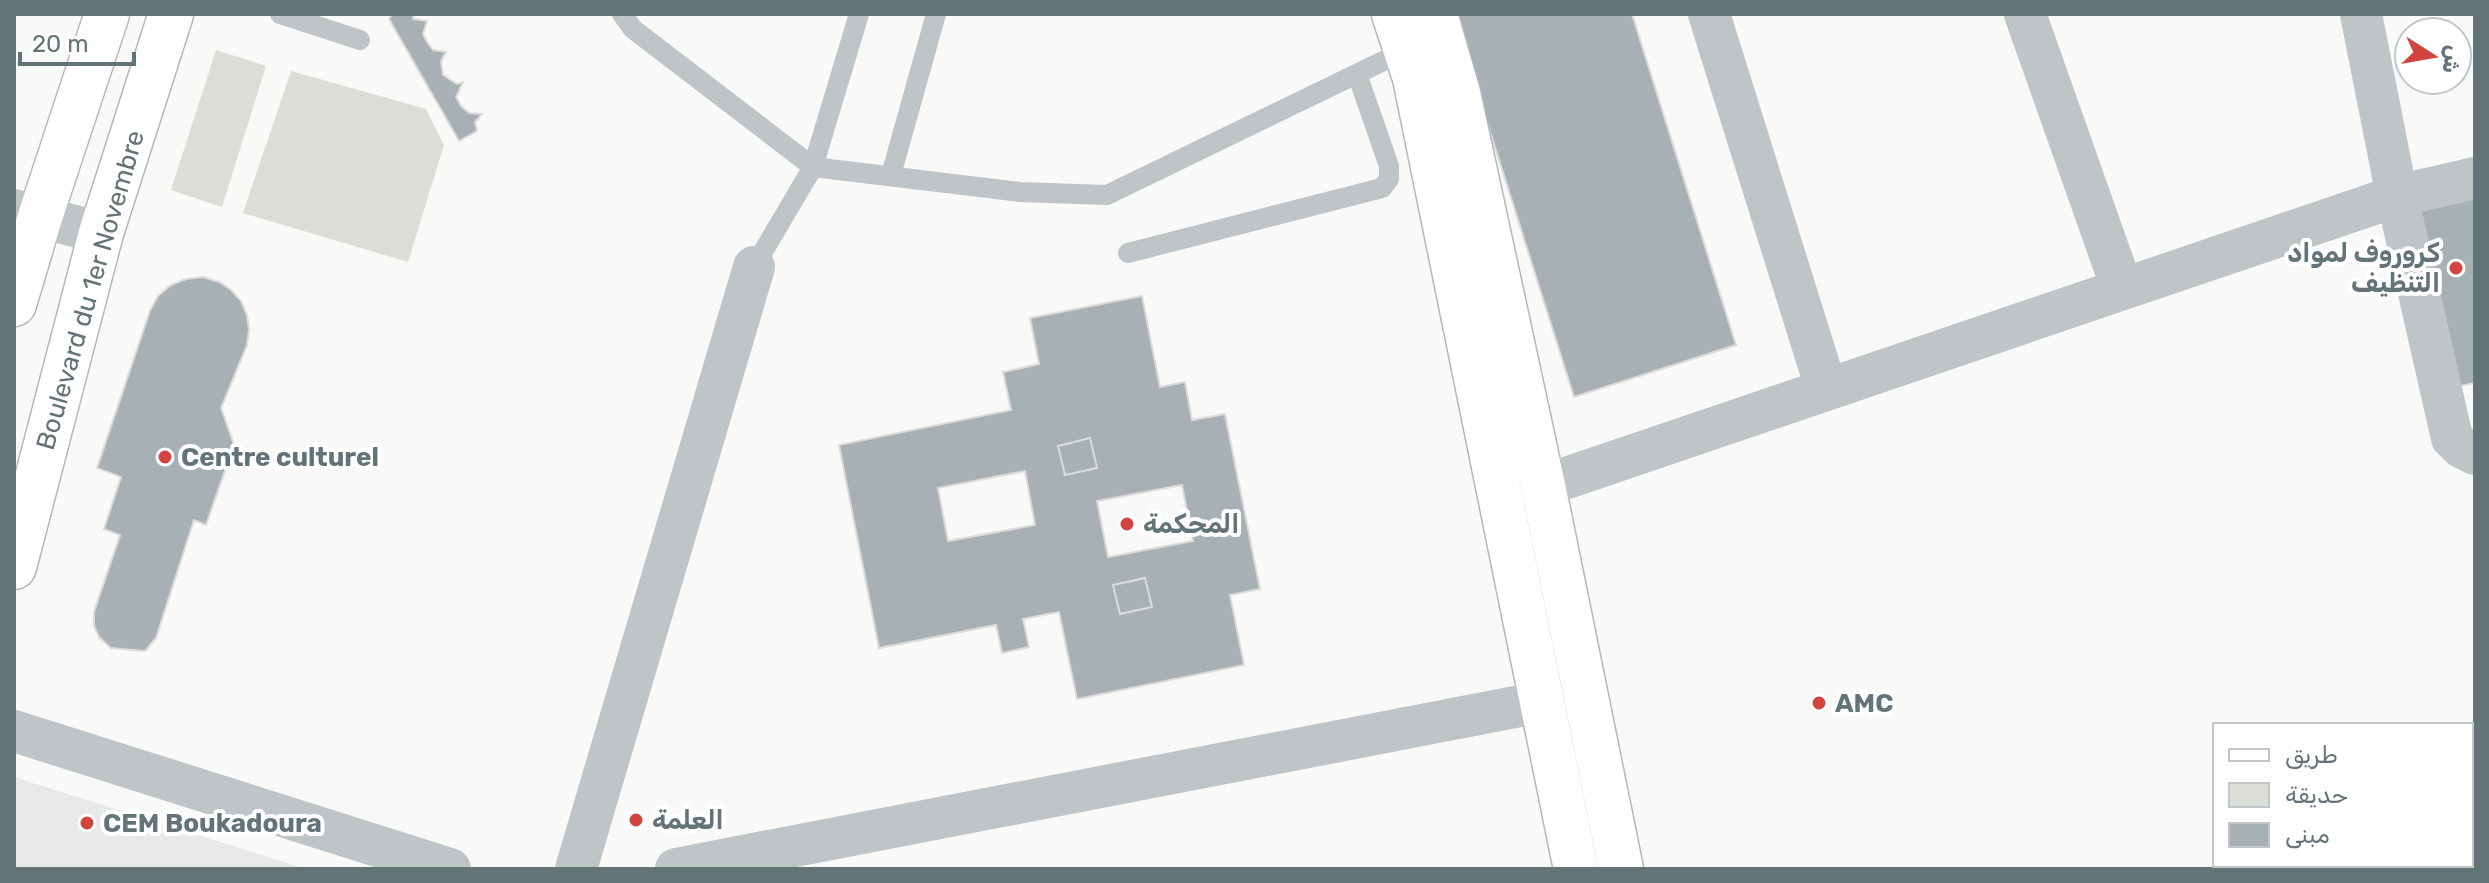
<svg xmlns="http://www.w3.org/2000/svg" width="2489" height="883" viewBox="0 0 2489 883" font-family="Rubik,Cairo,sans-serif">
<rect width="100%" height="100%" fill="#f9f9f8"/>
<polygon fill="#e7e9e8" points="14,777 306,869 14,869"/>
<g fill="#dbded7">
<polygon points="216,50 266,66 222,207 171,190"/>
<polygon points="291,71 426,109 444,145 408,262 243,213"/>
</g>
<g fill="#a7b1b4" stroke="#dbdbda" stroke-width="2" fill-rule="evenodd">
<polygon points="392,14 414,14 413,19 427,21 423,34 427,42 433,50 446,52 441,61 443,75 457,84 463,82 456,97 461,106 469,113 482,114 475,122 477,131 459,141 389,19"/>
<polygon points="1453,14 1632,14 1736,345 1574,397"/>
<polygon points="2475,162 2475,383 2438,390 2395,178"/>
<polygon points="203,277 219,282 231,290 241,301 247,315 249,330 247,345 221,408 234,445 206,525 194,520 156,638 145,651 111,648 99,637 94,626 94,612 120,535 104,529 121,477 97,468 150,311 158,296 171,285 186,279"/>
<path d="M1142 296 1160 387 1185 382 1192 420 1225 414 1260 589 1230 595 1244 665 1077 699 1059 612 1023 619 1029 647 1002 653 996 625 879 648 839 445 1011 410 1003 372 1039 364 1030 318ZM1025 471 1035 525 948 541 938 488ZM1182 485 1193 541 1108 557 1097 501Z"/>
<polygon points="1090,438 1097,468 1065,475 1058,446"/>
<polygon points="1145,578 1152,607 1120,614 1113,585"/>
</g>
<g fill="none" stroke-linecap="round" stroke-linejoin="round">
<g stroke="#b1b9bb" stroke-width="47">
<g id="secondary">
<polyline points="1394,14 1415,78 1576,869"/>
<polyline points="1435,14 1458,93 1543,486 1621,869"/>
</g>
</g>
<g stroke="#b3b9bb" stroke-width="47">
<g id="primary">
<polyline points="14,304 40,217 107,14"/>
<polyline points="14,567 101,233 171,14"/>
<polyline points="2471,817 2475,816"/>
<polyline points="2311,869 2324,865"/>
<polyline points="2465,869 2475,865"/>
</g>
</g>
<g stroke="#bfc4c6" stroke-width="20">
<polyline points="280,14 360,40"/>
<polyline points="622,14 633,29 813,167 1020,192 1107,195 1406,50"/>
<polyline points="891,175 936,14"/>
<polyline points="1128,253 1382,188 1389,179 1389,166 1357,74"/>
<polyline points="754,267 813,167 859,14"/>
</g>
<g stroke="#bfc4c6" stroke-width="42">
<polyline points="1709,14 1826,388"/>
<polyline points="2025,14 2122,288"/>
<polyline points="2361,14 2397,196 2452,438 2461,447 2475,454"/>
<polyline points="14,210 101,233"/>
<polyline points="1508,489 1543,486 2397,196 2475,178"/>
<polyline points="14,731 450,869"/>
<polyline points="576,869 754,267"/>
<polyline points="676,869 1541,702"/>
</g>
<use href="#secondary" stroke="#fff" stroke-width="44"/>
<use href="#primary" stroke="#fff" stroke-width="44"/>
</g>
<g fill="#d14440" stroke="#fff" stroke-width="3">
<circle cx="2456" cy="268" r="8"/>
<circle cx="165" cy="457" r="8"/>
<circle cx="1127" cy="524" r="8"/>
<circle cx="1819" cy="703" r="8"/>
<circle cx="636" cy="820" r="8"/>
<circle cx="87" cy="823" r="8"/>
</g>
<g text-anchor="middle" stroke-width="8" stroke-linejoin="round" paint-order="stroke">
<g font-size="26" font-weight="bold" fill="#637479" stroke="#fff" text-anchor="start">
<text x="2440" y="262" text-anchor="end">كروروف لمواد<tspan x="2440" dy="30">التنظيف</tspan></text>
<text x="181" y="466">Centre culturel</text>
<text x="1143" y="533">المحكمة</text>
<text x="1835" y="712">AMC</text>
<text x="652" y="829">العلمة</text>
<text x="103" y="832">CEM Boukadoura</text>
</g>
<g font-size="26" fill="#637479" stroke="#fff">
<text transform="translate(90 290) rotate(-74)" y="9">Boulevard du 1er Novembre</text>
</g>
</g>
<rect width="2489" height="883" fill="none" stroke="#637479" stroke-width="32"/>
<rect x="2213" y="723" width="260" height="144" fill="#ffffff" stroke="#c1c7c9" stroke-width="2"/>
<rect x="2229" y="749" width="40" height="12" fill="#ffffff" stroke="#c1c7c9" stroke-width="2"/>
<text x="2285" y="763" font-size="24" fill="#637479">طريق</text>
<rect x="2229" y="783" width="40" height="24" fill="#dbded7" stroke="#c1c7c9" stroke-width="2"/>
<text x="2285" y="803" font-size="24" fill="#637479">حديقة</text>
<rect x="2229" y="823" width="40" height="24" fill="#a7b1b4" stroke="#c1c7c9" stroke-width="2"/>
<text x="2285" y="843" font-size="24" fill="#637479">مبنى</text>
<g transform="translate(2433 56) rotate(101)"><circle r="38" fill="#ffffff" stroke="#c1c7c9" stroke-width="2"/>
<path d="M0-6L14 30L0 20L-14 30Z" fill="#d14440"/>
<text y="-12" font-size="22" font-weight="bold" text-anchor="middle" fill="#637479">ش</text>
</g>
<path d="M20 52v12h114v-12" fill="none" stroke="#637479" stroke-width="4"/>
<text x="32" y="52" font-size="24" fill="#637479" stroke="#ffffff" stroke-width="6" paint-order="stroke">20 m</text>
</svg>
